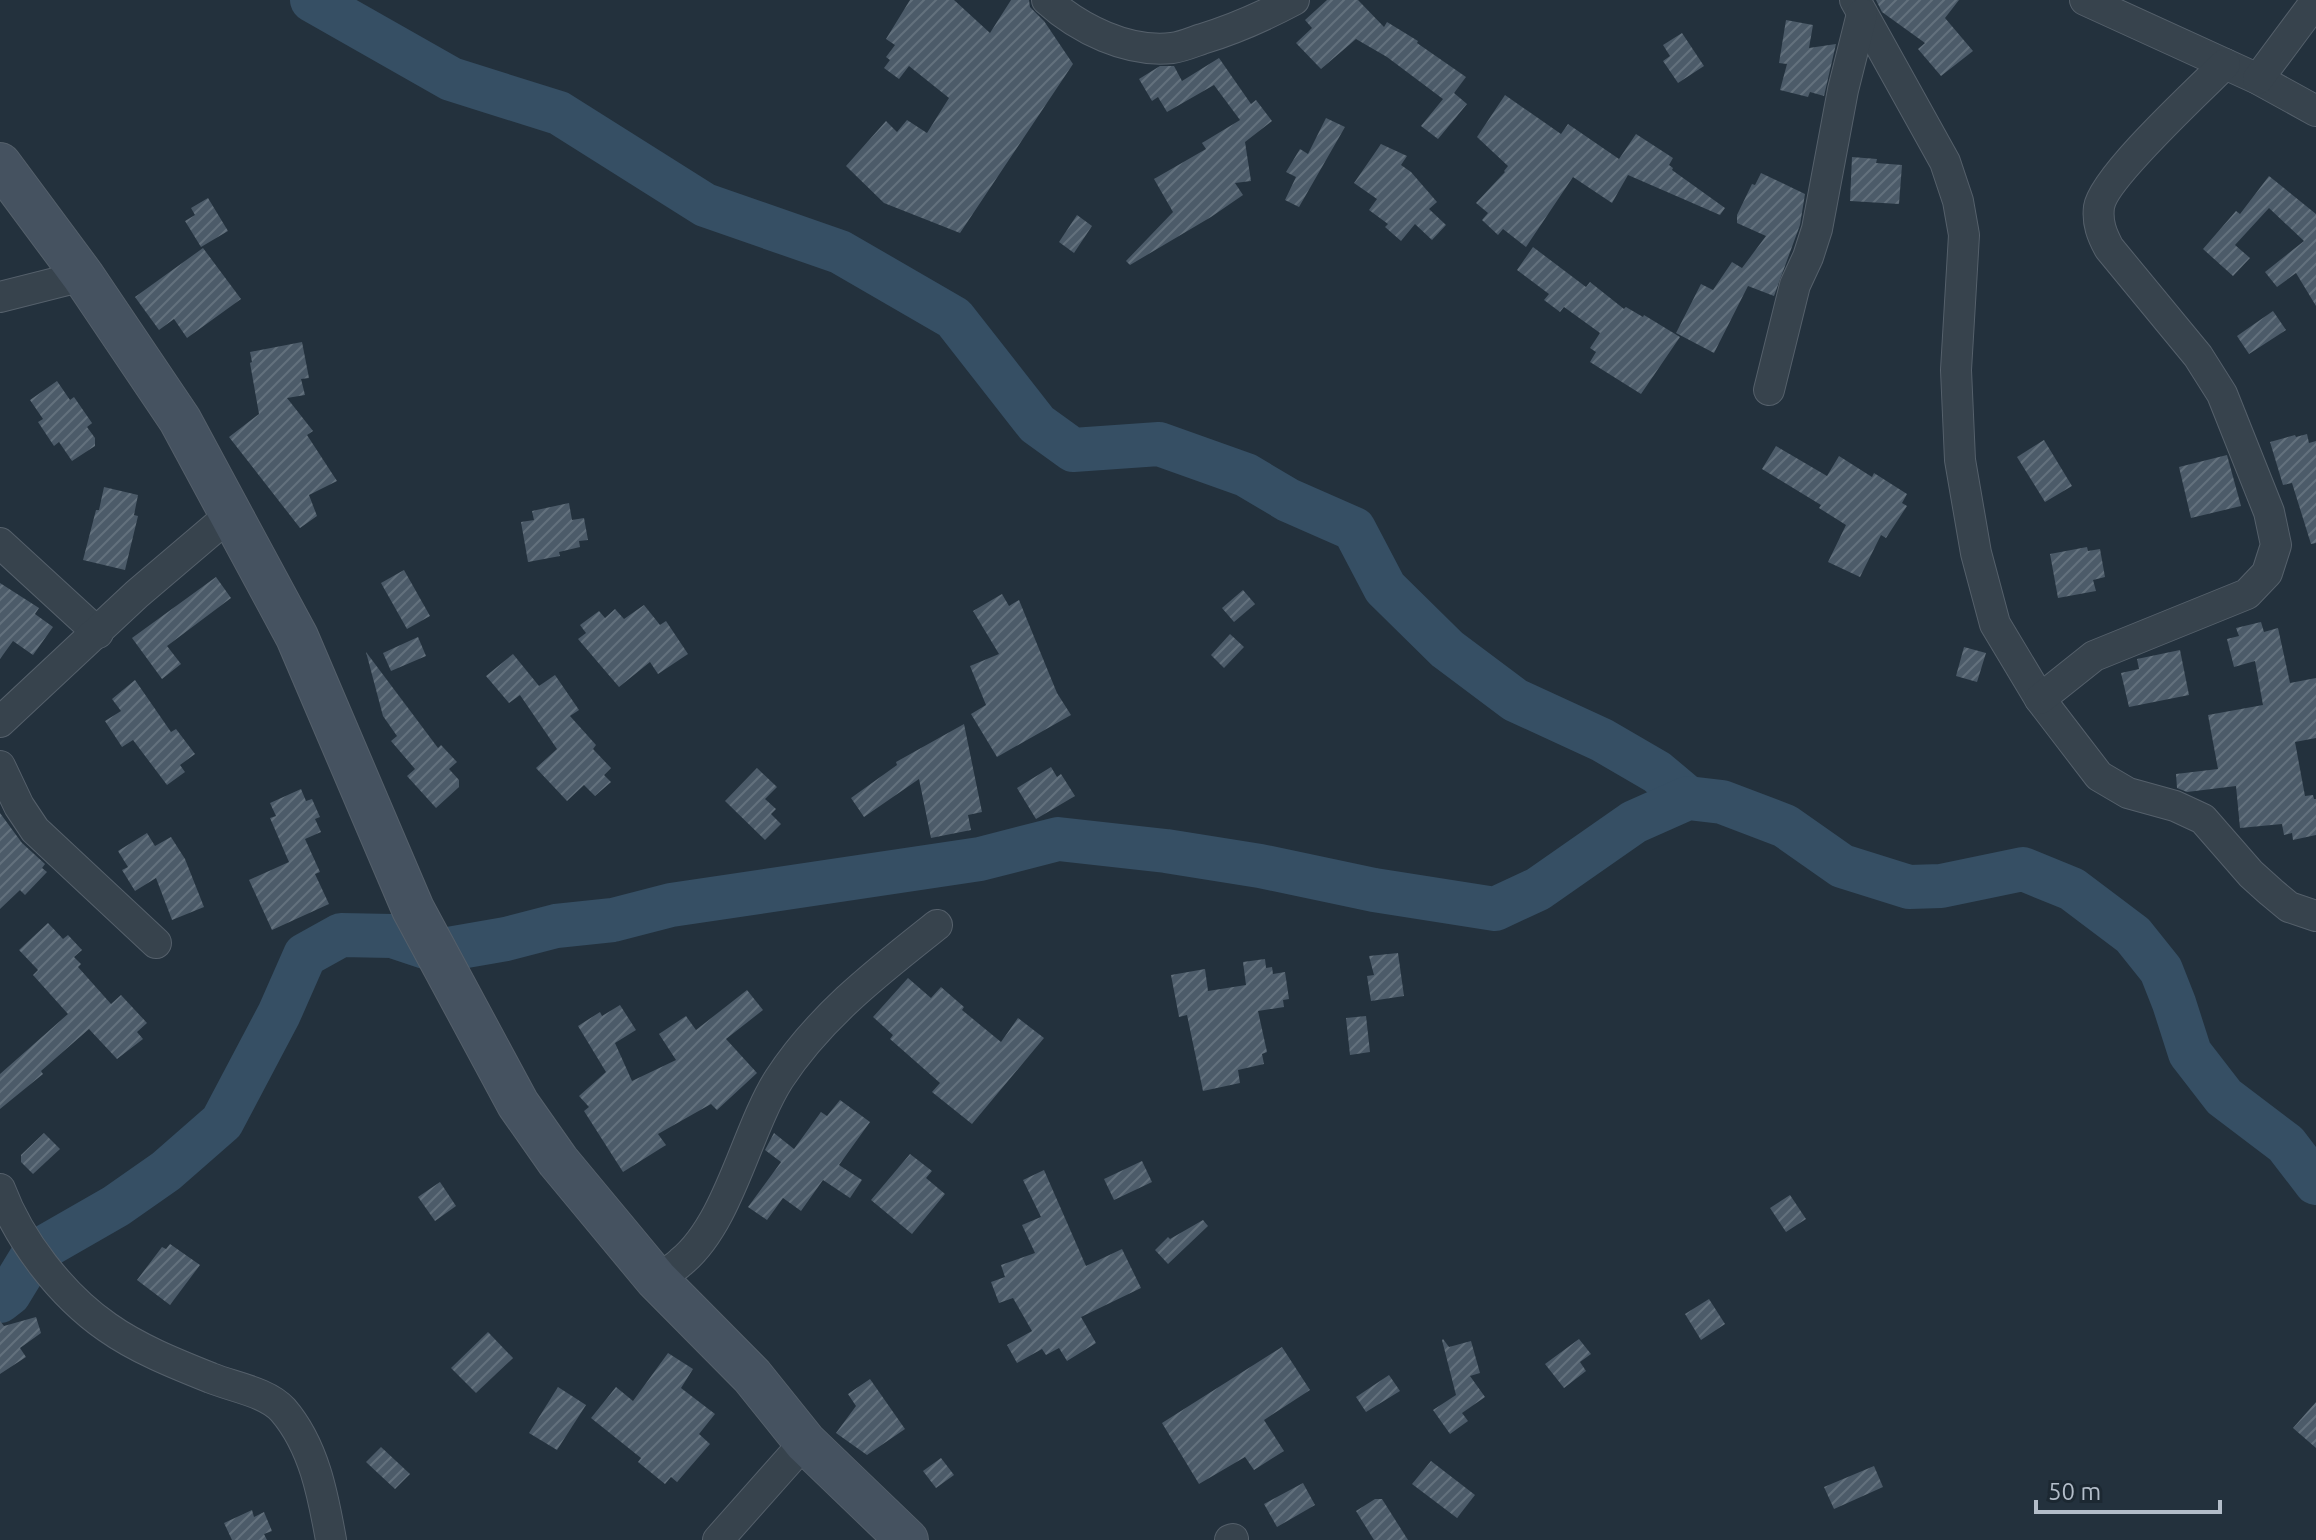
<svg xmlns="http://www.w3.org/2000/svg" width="2316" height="1540" viewBox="0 0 2316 1540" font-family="Ubuntu,sans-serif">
<defs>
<pattern id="building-hatch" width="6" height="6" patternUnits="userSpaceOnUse" patternTransform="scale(2)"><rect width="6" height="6" fill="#4c5b69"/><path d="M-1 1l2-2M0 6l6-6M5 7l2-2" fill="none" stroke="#63717d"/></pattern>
</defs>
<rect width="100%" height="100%" fill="#23313d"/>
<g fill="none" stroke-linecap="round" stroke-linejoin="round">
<g stroke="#364f64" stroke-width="44">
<polyline points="312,0 451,79 559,113 705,205 840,252 954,318 1037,424 1073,450 1159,444 1246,475 1288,500 1354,529 1385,588 1447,649 1515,700 1602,740 1657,772 1688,798"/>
<polyline points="0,1301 9,1294 34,1253 116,1206 166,1171 222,1122 279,1014 305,955 341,935 392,936 437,951 506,939 556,926 613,920 671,905 980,859 1058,839 1166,851 1260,866 1374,890 1495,909 1538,889 1634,822 1688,798 1722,802 1785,826 1842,866 1909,887 1941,886 2023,869 2072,889 2133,935 2161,970 2174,1003 2190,1053 2224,1097 2286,1144 2316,1183"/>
</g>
</g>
<g fill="url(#building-hatch)">
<polygon points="910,0 954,0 990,33 1011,0 1029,0 1030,7 1044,21 1073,64 960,233 884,203 846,166 886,121 897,132 907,120 927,133 949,98 909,66 899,79 884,68 890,60 886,57 895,45 886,39"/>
<polygon points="1327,0 1358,0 1384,27 1387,22 1418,41 1417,43 1466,77 1454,93 1467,104 1438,139 1421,126 1443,99 1387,57 1356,39 1321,69 1296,43 1312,28 1305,20"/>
<polygon points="1876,0 1959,0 1945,18 1973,51 1941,76 1918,49 1925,43 1882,12"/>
<polygon points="1786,20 1813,25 1809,48 1836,44 1824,96 1810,92 1808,97 1780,90 1787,64 1779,63"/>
<polygon points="1682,33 1704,66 1678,83 1663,61 1670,56 1663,45"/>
<polygon points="1219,58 1251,104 1256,100 1272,121 1245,142 1251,181 1235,183 1243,195 1211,217 1130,265 1126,261 1173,212 1154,179 1206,149 1202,143 1240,120 1214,85 1167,112 1158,97 1152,101 1139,79 1160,66 1174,66 1182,81"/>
<polygon points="1505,95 1561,134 1568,124 1619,159 1636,134 1673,158 1669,165 1673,168 1672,170 1725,208 1720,215 1628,175 1612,203 1573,177 1526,247 1503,229 1498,235 1482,220 1488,213 1476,203 1505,172 1504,171 1508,166 1477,137"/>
<polygon points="1326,118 1345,127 1299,207 1285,200 1296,177 1286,172 1300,149 1308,154"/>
<polygon points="1381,144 1407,156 1401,165 1411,172 1437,202 1429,209 1446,225 1432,240 1415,224 1401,241 1385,227 1388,224 1369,210 1377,199 1354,183"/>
<polygon points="1852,157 1877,159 1876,163 1902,165 1899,204 1850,201"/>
<polygon points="1761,173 1805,194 1800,225 1774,296 1748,286 1714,353 1676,333 1701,284 1713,290 1732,262 1742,268 1766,236 1737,223 1737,215 1752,184 1755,185"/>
<polygon points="2269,176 2316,214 2316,306 2296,273 2277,287 2265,272 2304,241 2269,208 2235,245 2250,258 2233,276 2203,249 2236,211 2240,214"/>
<polygon points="208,198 228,231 201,247 185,221 195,215 191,208"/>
<polygon points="1077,215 1092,226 1074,253 1059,242"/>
<polygon points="1533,247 1586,287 1590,282 1624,309 1626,307 1643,317 1644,315 1680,337 1641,394 1590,362 1596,352 1590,348 1600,333 1564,307 1560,312 1544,300 1549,294 1517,270"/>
<polygon points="203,248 241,299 187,338 174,319 159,330 135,297"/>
<polygon points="2273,311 2286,330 2249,354 2237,336"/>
<polygon points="302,342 309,378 301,379 305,395 287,398 313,431 307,435 337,481 309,495 317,516 300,528 229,437 259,414 250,363 252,362 250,352"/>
<polygon points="57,381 70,400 74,397 92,423 87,427 95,438 95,446 72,461 59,442 54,446 38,422 43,419 30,400"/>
<polygon points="2307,434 2309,443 2316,441 2316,543 2311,544 2292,483 2283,485 2270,442 2295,435 2296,437"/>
<polygon points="2044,440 2072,486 2045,502 2017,457"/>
<polygon points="1776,446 1827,476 1839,456 1872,477 1874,473 1907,494 1902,503 1907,506 1886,538 1881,535 1860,577 1828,562 1846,525 1819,508 1821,505 1762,469"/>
<polygon points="2227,455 2241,506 2191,518 2179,467"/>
<polygon points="104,487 138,495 134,515 138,516 125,570 83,560 96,510 99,510"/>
<polygon points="569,503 572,520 584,518 588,540 579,541 580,547 559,552 560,556 528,562 521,522 534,520 532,511"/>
<polygon points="2087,547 2088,551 2100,549 2105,577 2093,580 2096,591 2058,598 2050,554"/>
<polygon points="404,570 430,616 407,629 381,583"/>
<polygon points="216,577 231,598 167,646 181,664 162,679 132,638"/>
<polygon points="0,583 39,608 35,614 53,627 33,655 13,641 0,659"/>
<polygon points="1243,590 1255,604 1234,622 1222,608"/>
<polygon points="1002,594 1009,606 1019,600 1057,693 1071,715 997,757 971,714 986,705 970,666 999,654 973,611"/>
<polygon points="644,605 660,625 666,621 688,654 658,674 650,662 619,687 578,639 586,633 580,625 599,611 605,618 615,609 624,619"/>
<polygon points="2261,622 2264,632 2278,628 2290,683 2316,678 2316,738 2295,742 2305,796 2313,795 2314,799 2316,799 2316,835 2293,840 2292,833 2284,835 2282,824 2240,828 2236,786 2187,792 2177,788 2176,774 2218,769 2208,715 2263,705 2255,661 2234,667 2227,639 2239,636 2236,628"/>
<polygon points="1230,634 1244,647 1224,668 1211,655"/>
<polygon points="418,637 426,656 391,671 383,653"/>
<polygon points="1964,647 1986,653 1977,682 1956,676"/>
<polygon points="2180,650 2189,695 2129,707 2121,673 2139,669 2137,659"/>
<polygon points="366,652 438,748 441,745 457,762 449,769 459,780 459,787 436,808 407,776 415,769 391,741 397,736 383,716"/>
<polygon points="513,654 539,686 555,675 579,710 570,716 596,745 593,749 611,768 604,775 611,782 595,796 584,785 567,801 536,768 557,749 520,695 509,703 486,676"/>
<polygon points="135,680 171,732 176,729 195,754 180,765 185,772 167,785 133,740 122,747 105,721 121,711 112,699"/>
<polygon points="964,724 982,812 968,815 971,830 931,838 919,779 864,817 851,798 897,765 896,762"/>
<polygon points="1051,767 1057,777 1061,774 1075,796 1036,819 1017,788"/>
<polygon points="757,768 777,787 765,799 776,809 771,814 781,824 765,840 725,801"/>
<polygon points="301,789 306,801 312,799 320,817 315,819 321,832 305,839 320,872 315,874 329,904 272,930 249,880 289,862 270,818 276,816 270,803"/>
<polygon points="0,813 22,843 45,864 42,868 47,872 25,895 20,890 0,909"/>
<polygon points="147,833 155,846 171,837 185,859 204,907 172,920 156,878 135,891 122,870 128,867 118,851"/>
<polygon points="48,923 63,939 68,935 82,950 74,957 81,964 78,967 111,1004 121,995 147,1023 137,1032 143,1039 117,1059 89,1029 41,1071 43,1074 0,1109 0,1074 68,1014 33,975 38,970 19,950"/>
<polygon points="1398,953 1404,996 1371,1001 1367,976 1374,975 1369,956"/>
<polygon points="1265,959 1266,968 1272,967 1273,974 1285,972 1289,999 1283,1000 1284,1007 1258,1011 1267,1052 1262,1054 1264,1064 1238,1070 1240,1083 1203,1091 1187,1015 1179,1017 1171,975 1205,969 1208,991 1246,985 1243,962"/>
<polygon points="908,978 931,998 941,987 964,1007 962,1010 1001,1042 1018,1018 1044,1038 972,1124 932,1092 940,1083 890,1039 893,1035 873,1017"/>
<polygon points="747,990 763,1010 726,1039 757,1073 717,1110 711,1104 658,1134 666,1145 623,1172 584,1111 589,1107 579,1096 606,1072 578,1026 600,1012 602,1016 620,1005 636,1030 615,1043 632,1081 676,1060 659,1034 686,1016 696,1030"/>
<polygon points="1366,1016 1370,1052 1350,1055 1346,1018"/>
<polygon points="840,1100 870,1122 839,1165 862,1180 850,1198 823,1180 801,1211 783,1198 767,1220 748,1207 781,1162 765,1150 774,1133 794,1149 821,1112 827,1116"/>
<polygon points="44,1133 60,1149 33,1174 21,1162 21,1155"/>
<polygon points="910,1154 932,1171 926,1178 945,1194 912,1234 871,1200"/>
<polygon points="1142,1161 1152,1182 1114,1200 1104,1179"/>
<polygon points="1044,1170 1086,1266 1122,1249 1141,1288 1081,1317 1096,1343 1067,1361 1059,1348 1046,1355 1042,1349 1017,1363 1007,1345 1032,1331 1013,1298 999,1303 991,1282 1005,1277 1001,1265 1035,1253 1022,1225 1041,1217 1023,1180"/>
<polygon points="440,1182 456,1206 435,1221 418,1197"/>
<polygon points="1790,1195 1806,1219 1786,1232 1770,1208"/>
<polygon points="1203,1220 1208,1226 1168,1264 1155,1250 1168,1237 1170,1239"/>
<polygon points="170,1244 200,1265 170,1305 137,1280 162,1247 166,1249"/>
<polygon points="1709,1299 1725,1324 1701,1340 1685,1314"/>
<polygon points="36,1317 41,1333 20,1348 26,1357 0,1374 0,1321 4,1326"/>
<polygon points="488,1332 513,1358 476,1393 451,1368"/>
<polygon points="1443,1339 1449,1347 1471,1341 1480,1373 1470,1376 1485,1397 1462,1413 1468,1421 1450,1434 1433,1410 1456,1395 1442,1340"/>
<polygon points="1579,1339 1591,1354 1580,1362 1586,1371 1564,1388 1545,1364"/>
<polygon points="1282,1347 1310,1390 1264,1420 1284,1451 1254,1470 1245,1457 1199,1484 1162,1423"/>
<polygon points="668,1353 693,1369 681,1388 715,1414 699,1434 710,1444 677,1482 671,1477 665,1484 638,1462 641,1458 591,1418 616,1387 633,1401"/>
<polygon points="1389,1375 1400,1391 1366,1412 1356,1397"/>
<polygon points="870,1379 905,1429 867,1455 836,1433 856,1406 848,1394"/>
<polygon points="558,1387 586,1405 557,1450 529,1433"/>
<polygon points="2316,1402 2316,1448 2293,1428"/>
<polygon points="381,1447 410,1474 395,1489 366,1462"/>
<polygon points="941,1458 954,1475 936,1488 923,1471"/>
<polygon points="1431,1461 1475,1495 1457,1518 1412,1484"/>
<polygon points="1874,1466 1883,1487 1834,1509 1824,1487"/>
<polygon points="1303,1483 1315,1505 1277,1527 1264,1504"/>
<polygon points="1375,1499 1382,1499 1408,1540 1374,1540 1356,1511"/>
<polygon points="252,1510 254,1517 264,1512 272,1531 264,1534 267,1540 232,1540 224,1523"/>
</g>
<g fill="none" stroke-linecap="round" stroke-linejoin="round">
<g stroke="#55606b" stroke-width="32">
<g id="street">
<path d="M1047 0C1079 29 1128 53 1172 48 1182 47 1193 42 1202 39 1235 29 1264 16 1294 0"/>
<polyline points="1855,0 1945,162 1958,201 1964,235 1956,370 1960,460 1976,553 1995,624 2040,699 2099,776 2128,793 2175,806 2203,819 2251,874 2271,892 2289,907 2316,916"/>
<polyline points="2085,0 2258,79 2316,111"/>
<polyline points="2258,79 2316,1"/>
<polyline points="0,297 83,276"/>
<polyline points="1769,390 1795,285 1808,257 1817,229 1843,90 1862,14"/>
<polyline points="0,543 98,633"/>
<path d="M2040 699 2094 656 2247 594 2267 573 2276 545 2269 512 2222 394 2198 356 2109 248C2102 235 2097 223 2099 207 2103 178 2200 89 2225 64"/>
<polyline points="0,722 137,594 231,514"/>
<polyline points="0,766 19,806 35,830 156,943"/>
<path d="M0 1189C19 1240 61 1295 107 1327 138 1349 176 1364 211 1378 233 1387 267 1392 283 1410 314 1446 323 1495 331 1540"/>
<path d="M656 1279C664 1274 674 1269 681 1262 729 1223 746 1131 779 1079 820 1016 879 971 937 925"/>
<polyline points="718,1540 805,1442"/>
<polyline points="1230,1540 1233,1539"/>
</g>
</g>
<g stroke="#55606b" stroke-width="44">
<polyline id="secondary" points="0,164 83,276 180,420 297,637 413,909 518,1104 558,1161 656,1279 752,1376 805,1442 907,1540"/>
</g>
<use href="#street" stroke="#37434d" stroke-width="30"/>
<use href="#secondary" stroke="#455260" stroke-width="42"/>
</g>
<path d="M2036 1500v12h184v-12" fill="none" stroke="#b3bdc9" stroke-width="4"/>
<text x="2048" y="1500" font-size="24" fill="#b3bdc9" stroke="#1c2832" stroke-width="6" paint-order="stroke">50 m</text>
</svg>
